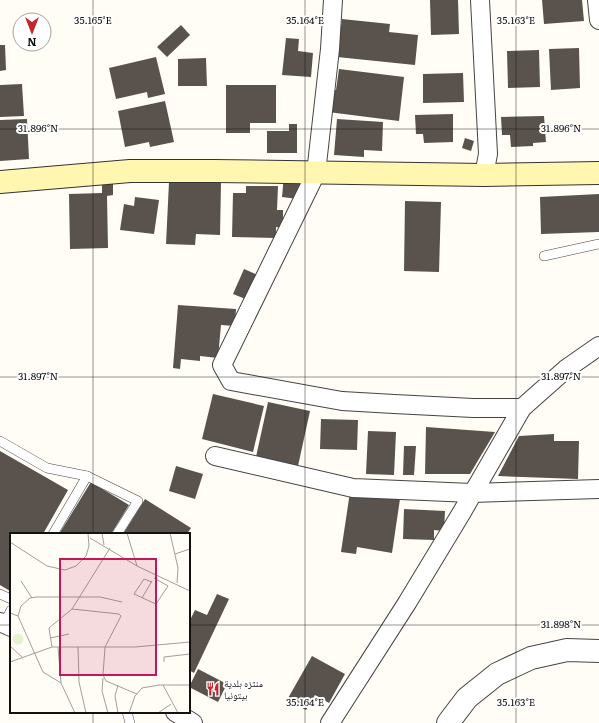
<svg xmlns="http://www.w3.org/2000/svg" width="599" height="723" viewBox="0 0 599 723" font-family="Literata,'Noto Naskh Arabic',serif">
<rect width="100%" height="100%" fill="#fffdf5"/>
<g fill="#5a524d">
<polygon points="430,0 458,0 459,34 431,35"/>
<polygon points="542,0 582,0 584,21 544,24"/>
<polygon points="342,19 390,24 389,32 418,35 415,65 337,57"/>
<polygon points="181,25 190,35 167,57 157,47"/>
<polygon points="286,38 299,39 298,51 313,53 311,77 282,75"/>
<polygon points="0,45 5,45 6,70 0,71"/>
<polygon points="579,48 580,88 551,90 549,49"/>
<polygon points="539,50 540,87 508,88 507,51"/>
<polygon points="156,57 165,94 148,98 147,92 116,99 109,68"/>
<polygon points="206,58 207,86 178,86 178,59"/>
<polygon points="339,69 404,77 399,121 328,112 331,90 336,90"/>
<polygon points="463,73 464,102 423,103 423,74"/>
<polygon points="22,84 24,116 0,117 0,85"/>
<polygon points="226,85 276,85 276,123 250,123 250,133 226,133"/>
<polygon points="165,101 174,142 150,147 149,142 125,147 118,111"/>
<polygon points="453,114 453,142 424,143 423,134 416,134 415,115"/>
<polygon points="544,116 546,142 533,143 533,146 511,147 510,135 502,135 501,117"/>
<polygon points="27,119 29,159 0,161 0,120"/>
<polygon points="337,119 383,122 382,151 364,150 364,157 334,155"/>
<polygon points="289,124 297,124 297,153 267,153 267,131 289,131"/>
<polygon points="465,138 474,141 471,151 462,148"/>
<polygon points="284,175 301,178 298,199 282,197"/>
<polygon points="169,182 221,183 220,235 196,234 195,245 166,244"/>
<polygon points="102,183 113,183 113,195 107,196 108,248 70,249 69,194 102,193"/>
<polygon points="246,186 278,186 277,210 283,210 283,228 276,227 276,238 232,237 233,193 246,193"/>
<polygon points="599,194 599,232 541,234 540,197"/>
<polygon points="135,197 159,200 154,234 120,230 124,204 134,206"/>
<polygon points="405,201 441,202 439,272 404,271"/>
<polygon points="244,269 258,275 248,300 233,294"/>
<polygon points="178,305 236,309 235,326 221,325 218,358 200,356 200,361 181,359 180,369 173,368"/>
<polygon points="213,394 264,406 253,452 202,439"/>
<polygon points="268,402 310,411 298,466 256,457"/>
<polygon points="321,419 358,420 357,450 320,449"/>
<polygon points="426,427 495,432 470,474 425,474"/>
<polygon points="368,431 396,432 394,475 366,474"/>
<polygon points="554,434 554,441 579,441 578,479 498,476 519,436"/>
<polygon points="404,446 416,446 414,475 403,475"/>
<polygon points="0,451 68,490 43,534 11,534 11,589 10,591 0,585"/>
<polygon points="176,466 203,474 195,499 169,491"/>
<polygon points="91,482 129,505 111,534 59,534"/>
<polygon points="350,492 400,499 392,553 357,547 356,554 341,552"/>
<polygon points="145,499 191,528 187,534 123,534"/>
<polygon points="404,509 445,511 444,531 434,530 434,540 403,539"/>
<polygon points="217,594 229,599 194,673 189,670 189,622 195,610 207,615"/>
<polygon points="312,656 345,674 329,703 315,695 306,710 287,700"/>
<polygon points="198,669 227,684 218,702 189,687"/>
</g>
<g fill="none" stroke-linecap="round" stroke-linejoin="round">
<g stroke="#444" stroke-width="10">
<g id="service">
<polyline points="544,256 599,244"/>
<polyline points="0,441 47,468 87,476 138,501 117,534"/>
<polyline points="53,534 87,476"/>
<polyline points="0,594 11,599"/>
<polyline points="4,624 11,610"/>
<polyline points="127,712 130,723"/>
</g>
</g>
<g stroke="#444" stroke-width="20">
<g id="minor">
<polyline points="333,0 330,49 316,173 222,365 231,381 342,401 394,404 473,408 522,408"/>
<polyline points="480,0 488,154 484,175"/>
<polyline points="597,0 599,20"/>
<polyline points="215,456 353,488 472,493 599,489"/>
<polyline points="0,622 11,627"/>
<polyline points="175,712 193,723"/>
<polyline points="330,723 407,603 462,512 522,408 566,369 599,346"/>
</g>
</g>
<g stroke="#444" stroke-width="24">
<polyline id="tertiary" points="448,723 467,698 497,674 531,658 567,650 599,651"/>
</g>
<g stroke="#333" stroke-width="24">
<polyline id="secondary" points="0,182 130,171 214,171 484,175 599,173"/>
</g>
<use href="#service" stroke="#fff" stroke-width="9"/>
<use href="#minor" stroke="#fff" stroke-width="18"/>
<use href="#tertiary" stroke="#fff" stroke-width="22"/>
<use href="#secondary" stroke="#fff6b0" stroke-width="22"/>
</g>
<path fill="none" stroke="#111" stroke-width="1" stroke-opacity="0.45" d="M93 0V534M305 0V723M516 0V723M0 129H599M0 377H599M0 625H11M189 625H599M93 712V723"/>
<defs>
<g id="restaurant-bare" transform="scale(1.08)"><path d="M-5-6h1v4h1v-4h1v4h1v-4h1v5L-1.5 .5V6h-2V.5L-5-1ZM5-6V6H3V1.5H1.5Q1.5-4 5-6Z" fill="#c4262e" stroke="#fff" stroke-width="2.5" paint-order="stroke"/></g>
</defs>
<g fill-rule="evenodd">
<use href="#restaurant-bare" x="213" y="689"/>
</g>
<g text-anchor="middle" stroke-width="4" stroke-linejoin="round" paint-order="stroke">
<g font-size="10" fill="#111" stroke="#fff" text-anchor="start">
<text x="224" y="687">منتزه بلدية<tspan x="224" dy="12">بيتونيا</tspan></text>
</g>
</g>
<g transform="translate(10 533)">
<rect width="180" height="180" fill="#fffdf5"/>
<path d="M2.5 106a5.5 5.5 0 1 1 11 0a5.5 5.5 0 1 1-11 0Z" fill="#e6f2cf"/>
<path fill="none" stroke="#a09f9a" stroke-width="1" d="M92 0 94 12M117 0 127 33M160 0 168 35 167 50M80 5 127 33 180 58M0 9 37 33 55 37 66 33 76 23 79 13 78 0M165 21 180 16M11 48 22 65M142 49 134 46 124 61 146 71 158 53 144 45M132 65 142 48M62 76 109 81 111 83 95 114 93 142 96 148 127 161M0 80 8 83 33 139 51 150M8 83 11 73 20 65 27 64H90L112 69M40 105 59 101M0 113 13 125M42 114 39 95 62 76 100 15M48 114 51 150 65 180M68 114 69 149 76 180M0 129 42 114H125L180 109M154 129V124L180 121M93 145 92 158 98 180M108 152 105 163 108 180M153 152 168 180M119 180 125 163 132 155 149 152H180M148 180 161 171"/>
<path fill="#c2185b" fill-opacity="0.15" stroke="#c2185b" stroke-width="2" d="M50 26H146V142H50Z"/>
<rect width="180" height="180" fill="none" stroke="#111" stroke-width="2"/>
</g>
<g font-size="10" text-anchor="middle" fill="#111" stroke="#fff" stroke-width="4" stroke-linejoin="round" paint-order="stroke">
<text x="93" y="24">35.165°E</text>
<text x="305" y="24">35.164°E</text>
<text x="516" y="24">35.163°E</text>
<text x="561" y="132">31.896°N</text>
<text x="38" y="132">31.896°N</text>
<text x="561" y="380">31.897°N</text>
<text x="38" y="380">31.897°N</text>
<text x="561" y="628">31.898°N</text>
<text x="305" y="706">35.164°E</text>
<text x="516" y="706">35.163°E</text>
</g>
<g transform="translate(32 32) rotate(180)"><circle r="19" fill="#ffffff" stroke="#a0a0a0"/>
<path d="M0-3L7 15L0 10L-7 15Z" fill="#c4262e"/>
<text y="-6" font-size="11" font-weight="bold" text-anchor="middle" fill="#111111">N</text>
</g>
</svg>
